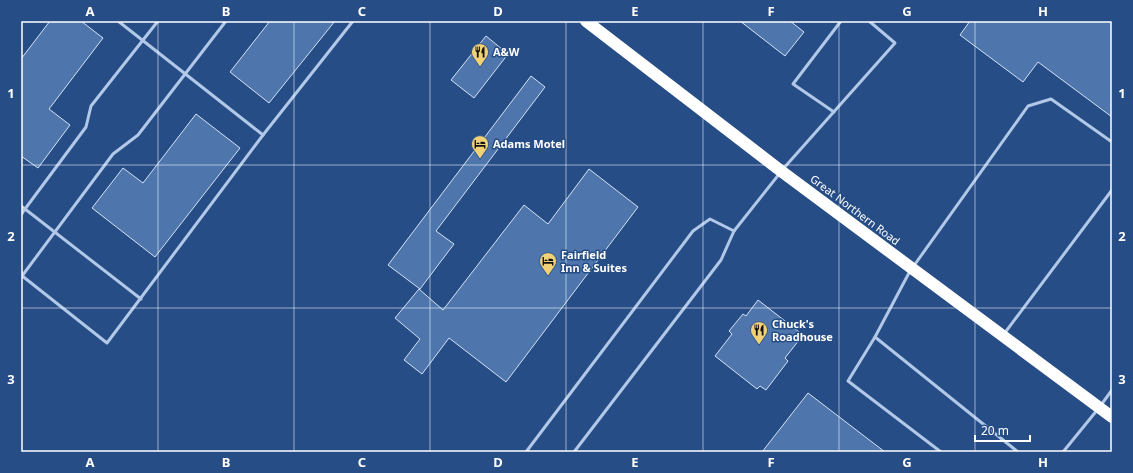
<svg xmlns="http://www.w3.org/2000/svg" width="1133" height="473" viewBox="0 0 1133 473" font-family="'Noto Sans',sans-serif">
<rect width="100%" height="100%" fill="#264d86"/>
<g fill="#4e76ad" stroke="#d4e3f6">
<polygon points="50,21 81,21 103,38 49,109 70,125 38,168 21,156 21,59"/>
<polygon points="270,21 335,21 269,103 230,72"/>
<polygon points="740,21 790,21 804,32 785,56"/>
<polygon points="970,21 1112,21 1112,117 1038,62 1023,82 960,35"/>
<polygon points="486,36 508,54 474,98 451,80"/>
<polygon points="531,76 545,87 436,231 454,244 420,289 388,265"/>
<polygon points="196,114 240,148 155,257 92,208 123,168 143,183"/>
<polygon points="589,169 638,207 506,382 449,338 422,374 404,360 420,339 395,318 419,289 443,310 524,205 548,224"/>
<polygon points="758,300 803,335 785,358 788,361 766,390 760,386 757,389 715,356 732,334 729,331 743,314 746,316"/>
<polygon points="808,393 885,452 762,452"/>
</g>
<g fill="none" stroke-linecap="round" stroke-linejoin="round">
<g stroke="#b1c8e8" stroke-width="3">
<polyline points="118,21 263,135"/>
<polyline points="834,112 793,84 841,21"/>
<polyline points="783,169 895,43 869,21"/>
<polyline points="21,206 25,209 21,215"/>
<polyline points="913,267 1028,106 1051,99 1112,142"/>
<polyline points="910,271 875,337 1018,452"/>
<polyline points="21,275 107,343 263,135 353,21"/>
<polyline points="22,276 113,154 138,135 226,21"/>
<polyline points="141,299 25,209 86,127 91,106 158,21"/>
<polyline points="1004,334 1112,190"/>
<polyline points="875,337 848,381 941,452"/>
<polyline points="1101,405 1112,390"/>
<polyline points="526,452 693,231 710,219 734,231 780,173"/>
<polyline points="574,452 721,260 734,231"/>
<polyline points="1063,452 1098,409"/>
</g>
<polyline stroke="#fff" stroke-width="12" points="586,21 781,171 1112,417"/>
</g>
<path fill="none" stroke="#fff" stroke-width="1" stroke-opacity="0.55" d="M158 21V452M294 21V452M430 21V452M566 21V452M703 21V452M839 21V452M975 21V452M21 165H1112M21 308H1112"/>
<defs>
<g id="restaurant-pin" transform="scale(0.9)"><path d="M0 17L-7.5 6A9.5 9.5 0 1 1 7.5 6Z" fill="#f1d176" stroke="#264d86"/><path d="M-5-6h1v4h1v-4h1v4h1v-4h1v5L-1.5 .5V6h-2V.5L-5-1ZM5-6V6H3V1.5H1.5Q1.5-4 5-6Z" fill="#111"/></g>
<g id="hotel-pin" transform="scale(0.9)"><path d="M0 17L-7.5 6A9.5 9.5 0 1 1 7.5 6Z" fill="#f1d176" stroke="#264d86"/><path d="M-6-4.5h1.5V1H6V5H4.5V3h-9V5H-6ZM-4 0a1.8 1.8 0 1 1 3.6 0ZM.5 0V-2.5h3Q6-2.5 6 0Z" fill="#111"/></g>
</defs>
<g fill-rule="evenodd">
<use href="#restaurant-pin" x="480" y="52"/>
<use href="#hotel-pin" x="480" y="144"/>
<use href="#hotel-pin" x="548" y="261"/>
<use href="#restaurant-pin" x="759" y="330"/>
</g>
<g text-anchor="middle" stroke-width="3" stroke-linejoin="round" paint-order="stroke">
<g font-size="11" font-weight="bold" fill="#fff" stroke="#264d86" text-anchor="start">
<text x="493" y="56">A&amp;W</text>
<text x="493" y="148">Adams Motel</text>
<text x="561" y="259">Fairfield<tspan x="561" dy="13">Inn &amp; Suites</tspan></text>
<text x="772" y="328">Chuck's<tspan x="772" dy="13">Roadhouse</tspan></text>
</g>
<g font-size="11" fill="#fff" stroke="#264d86">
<text transform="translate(855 210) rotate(37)" y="4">Great Northern Road</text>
</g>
</g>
<rect width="1133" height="473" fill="none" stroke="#264d86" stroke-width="44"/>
<path d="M975 435v6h55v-6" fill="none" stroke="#ffffff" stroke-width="2"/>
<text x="981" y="435" font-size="12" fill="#ffffff" stroke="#264d86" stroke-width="3" paint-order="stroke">20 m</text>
<rect x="22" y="22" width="1089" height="429" fill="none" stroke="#fff" stroke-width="1.5"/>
<g font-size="13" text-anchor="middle" font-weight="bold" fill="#fff">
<text x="90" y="16">A</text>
<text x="226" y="16">B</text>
<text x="362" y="16">C</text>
<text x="498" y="16">D</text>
<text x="635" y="16">E</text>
<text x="771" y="16">F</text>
<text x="907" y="16">G</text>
<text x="1043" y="16">H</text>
<text x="11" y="98">1</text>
<text x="1122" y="98">1</text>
<text x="11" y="241">2</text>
<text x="1122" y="241">2</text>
<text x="11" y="384">3</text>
<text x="1122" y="384">3</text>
<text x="90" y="467">A</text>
<text x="226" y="467">B</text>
<text x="362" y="467">C</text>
<text x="498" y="467">D</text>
<text x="635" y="467">E</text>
<text x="771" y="467">F</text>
<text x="907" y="467">G</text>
<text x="1043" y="467">H</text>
</g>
</svg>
